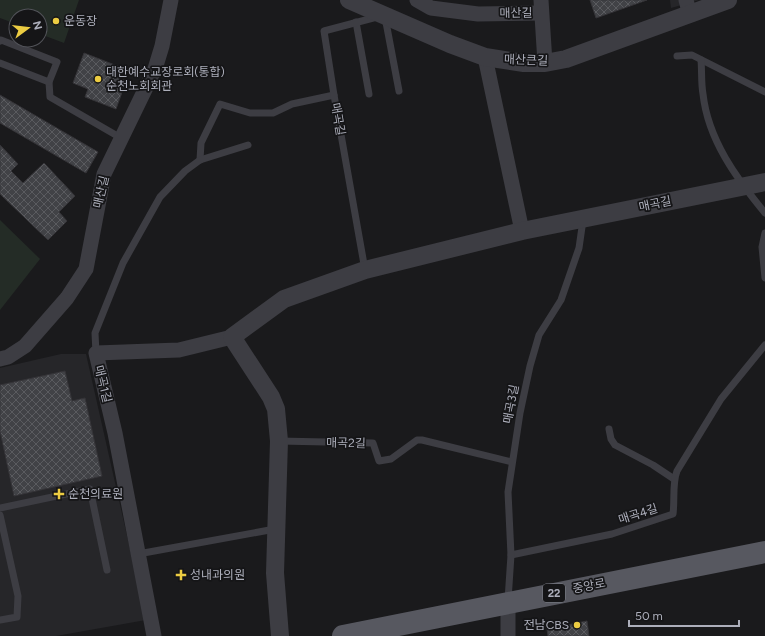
<svg xmlns="http://www.w3.org/2000/svg" width="765" height="636" viewBox="0 0 765 636" font-family="Figtree,'Noto Sans KR',sans-serif">
<defs>
<pattern id="building-cross-hatch" width="8" height="8" patternUnits="userSpaceOnUse"><rect width="8" height="8" fill="#414246"/><path d="M0 0l8 8M0 8l8-8" fill="none" stroke="#5a5b5f"/></pattern>
</defs>
<rect width="100%" height="100%" fill="#1a1a1c"/>
<g fill="#262629">
<polygon points="670,0 699,0 671,8"/>
<polygon points="61,354 86,354 146,620 56,636 0,636 0,368"/>
</g>
<g fill="#242c26">
<polygon points="0,0 79,0 64,43 40,34 40,16 16,16 16,24 0,18"/>
<polygon points="0,220 40,259 0,310"/>
</g>
<g fill="url(#building-cross-hatch)" stroke="#353438">
<polygon points="590,0 647,0 596,18"/>
<polygon points="84,53 120,67 116,77 126,81 116,109 85,97 88,89 73,83"/>
<polygon points="0,95 98,152 86,173 0,123"/>
<polygon points="0,145 18,164 11,171 23,183 44,163 75,196 59,212 67,221 48,240 0,194"/>
<polygon points="65,371 72,401 85,398 102,476 14,496 0,431 0,385"/>
<polygon points="587,621 589,636 548,636 547,629"/>
</g>
<g fill="none" stroke-linecap="round" stroke-linejoin="round">
<g stroke="#3d3d43" stroke-width="7">
<polyline points="385,17 399,91"/>
<polyline points="356,22 369,94"/>
<polyline points="0,41 1,40 57,62 49,82 50,97 121,138"/>
<polyline points="677,56 692,55 765,92"/>
<path d="M701 60C702 72 701 83 703 94 708 140 737 179 765 213"/>
<polyline points="0,63 49,82"/>
<polyline points="200,160 201,143 220,104 250,113 273,113 292,104 334,95"/>
<polyline points="765,233 762,247 765,278"/>
<polyline points="365,270 334,95 324,31 377,17"/>
<polyline points="96,353 95,333 123,263 160,197 185,171 200,160 248,145"/>
<polyline points="609,429 611,439 615,445 653,465 674,479"/>
<polyline points="279,441 373,443 379,461 391,459 417,440 422,440 512,462"/>
<polyline points="0,508 90,489 107,570"/>
<polyline points="0,515 18,596 17,617 0,620"/>
<polyline points="138,554 275,529"/>
<path d="M511 555 612 534 673 514C675 499 672 484 677 471L721 399 765 345"/>
<polyline points="508,600 511,555 508,492 520,413 530,366 539,335 561,300 579,248 583,220"/>
</g>
<g stroke="#3d3d43" stroke-width="15">
<polyline points="417,0 431,8 478,14 541,13"/>
<polyline points="541,0 545,63"/>
<polyline points="686,0 690,15"/>
<polyline points="485,57 522,231"/>
<polyline points="0,359 8,357 25,346 67,298 86,269 104,174 155,69 162,46 171,0"/>
<polyline points="154,636 115,433 96,353 179,350 232,337"/>
<polyline points="508,636 508,602"/>
</g>
<g stroke="#3d3d43" stroke-width="18">
<polyline points="349,0 450,44 485,57 524,63 545,63 566,59 728,0"/>
<polyline points="280,636 275,573 279,441 276,409 271,397 232,337 284,299 365,270 522,231 765,182"/>
</g>
<polyline stroke="#575860" stroke-width="22" points="343,636 765,552"/>
</g>
<g fill="#eccc42" stroke="#151517" stroke-width="1.5">
<circle cx="56" cy="21" r="4"/>
<circle cx="98" cy="79" r="4"/>
<path d="M57 488h4v4h4v4h-4v4h-4v-4h-4v-4h4z"/>
<path d="M179 569h4v4h4v4h-4v4h-4v-4h-4v-4h4z"/>
<circle cx="577" cy="625" r="4"/>
</g>
<g text-anchor="middle" stroke-width="3.5" stroke-linejoin="round" paint-order="stroke">
<rect fill="#151517" stroke="#7f818a" stroke-width="1" x="543" y="584" width="22" height="18" rx="3"/>
<g font-size="11" font-weight="bold" fill="#adafbb">
<text x="554" y="597">22</text>
</g>
<g font-size="12" fill="#adafbb" stroke="#151517">
<text transform="translate(516 13) rotate(-1)" y="4">매산길</text>
<text transform="translate(526 60) rotate(2)" y="4">매산큰길</text>
<text transform="translate(338 119) rotate(80)" y="4">매곡길</text>
<text transform="translate(101 192) rotate(-77)" y="4">매산길</text>
<text transform="translate(655 204) rotate(-12)" y="4">매곡길</text>
<text transform="translate(103 384) rotate(76)" y="4">매곡1길</text>
<text transform="translate(511 404) rotate(-79)" y="4">매곡3길</text>
<text transform="translate(346 443) rotate(1)" y="4">매곡2길</text>
<text transform="translate(638 514) rotate(-18)" y="4">매곡4길</text>
<text transform="translate(589 586) rotate(-11)" y="4">중앙로</text>
</g>
<g font-size="12" fill="#adafbb" stroke="#151517" text-anchor="start">
<text x="64" y="25">운동장</text>
<text x="106" y="76">대한예수교장로회(통합)<tspan x="106" dy="14">순천노회회관</tspan></text>
<text x="68" y="498">순천의료원</text>
<text x="190" y="579">성내과의원</text>
<text x="569" y="629" text-anchor="end">전남CBS</text>
</g>
</g>
<g transform="translate(28 28) rotate(75)"><circle r="19" fill="#151517" stroke="#525359"/>
<path d="M0-3L7 15L0 10L-7 15Z" fill="#eccc42"/>
<text y="-6" font-size="11" font-weight="bold" text-anchor="middle" fill="#adafbb">N</text>
</g>
<path d="M629 620v6h110v-6" fill="none" stroke="#adafbb" stroke-width="2"/>
<text x="635" y="620" font-size="12" fill="#adafbb" stroke="#151517" stroke-width="3" paint-order="stroke">50 m</text>
</svg>
